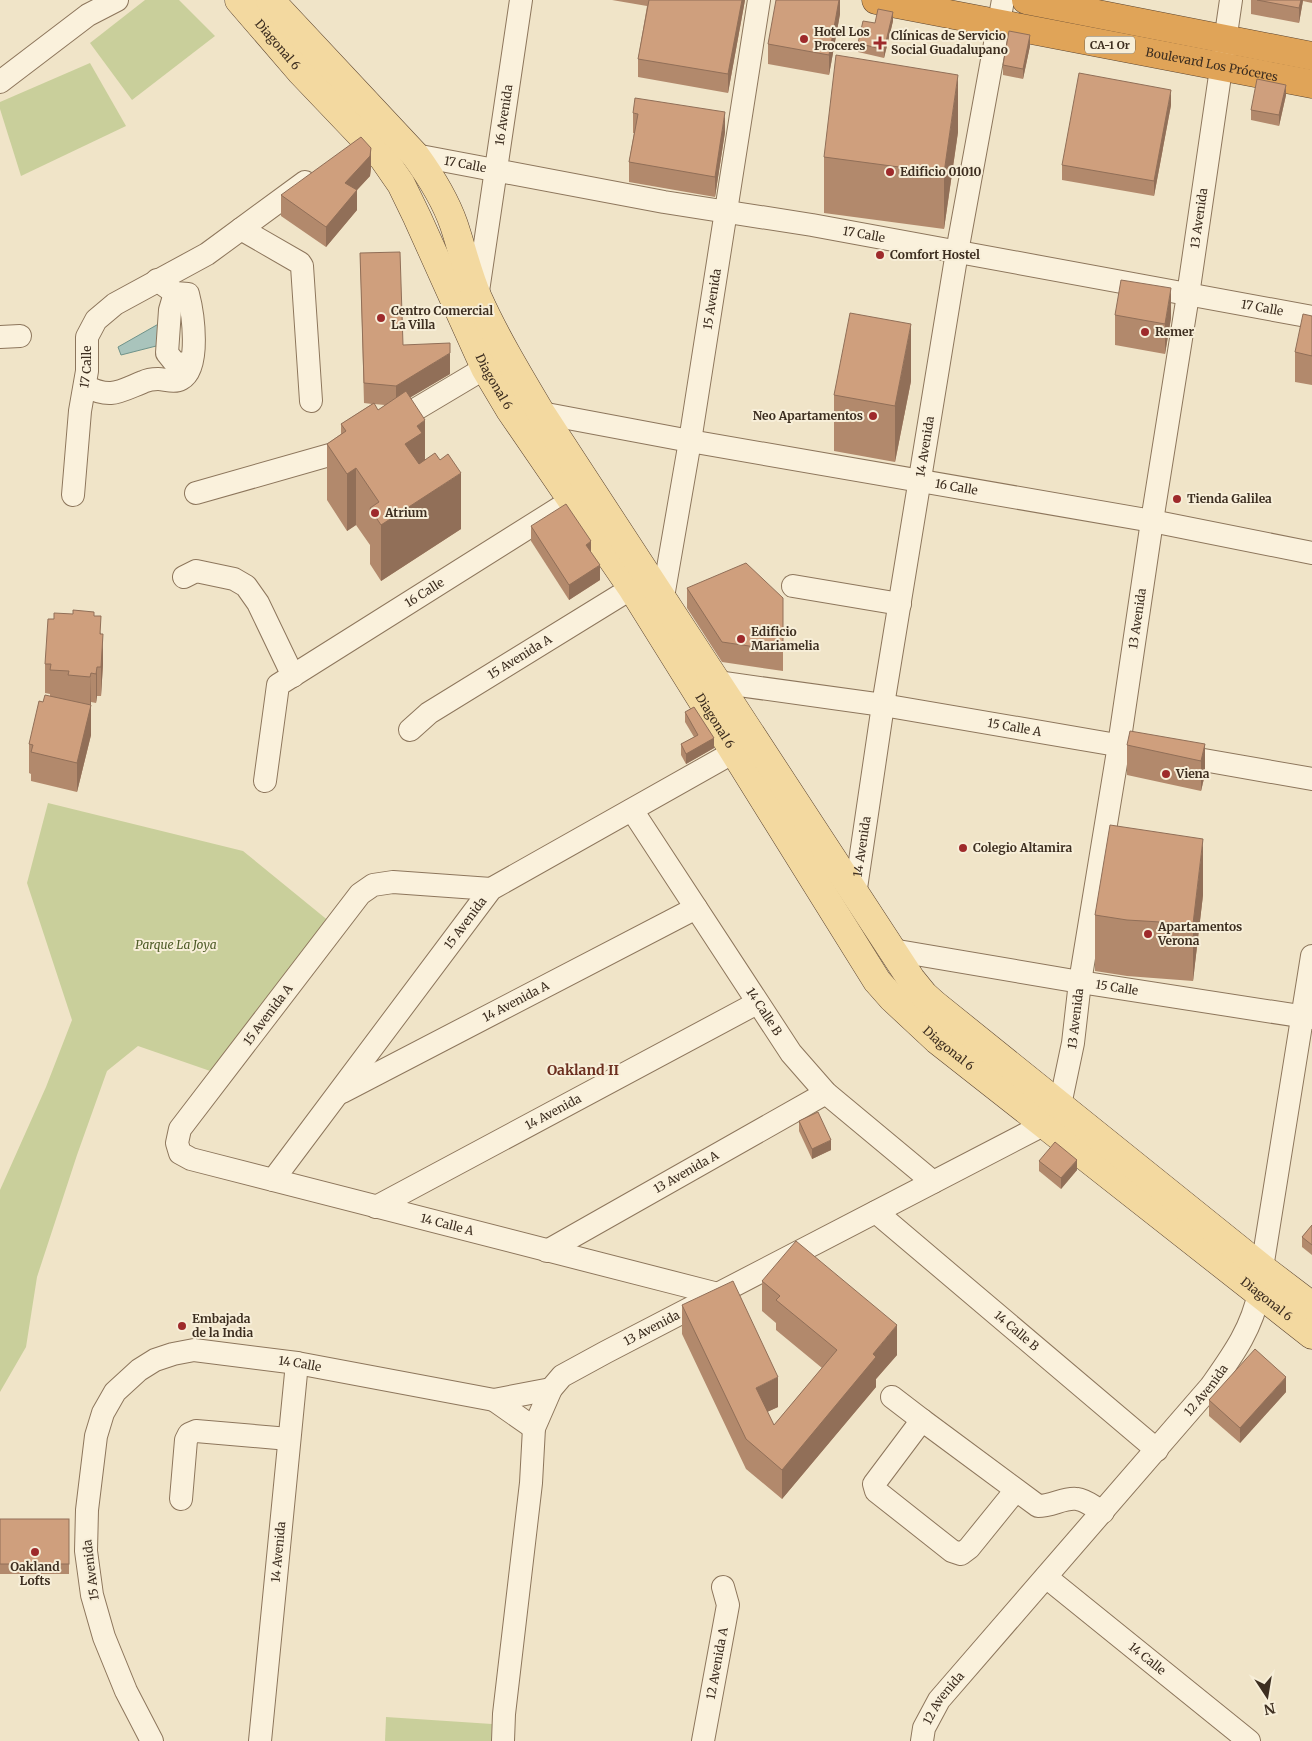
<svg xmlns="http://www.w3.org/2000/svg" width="1312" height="1741" viewBox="0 0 1312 1741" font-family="Merriweather,serif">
<rect width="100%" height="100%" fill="#f0e4c8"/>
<g fill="#c9cf9b">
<polygon points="145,0 179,0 215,36 132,100 90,43"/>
<polygon points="90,63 126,126 21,176 0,109 0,102"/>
<polygon points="48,803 243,851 330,922 216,1073 138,1046 107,1071 77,1155 37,1277 26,1347 0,1392 0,1190 46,1087 72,1020 27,883"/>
<polygon points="386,1717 492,1724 491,1741 385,1741"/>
</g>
<polygon fill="#a9c4bc" stroke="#6f938a" points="162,322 164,344 121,355 118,347"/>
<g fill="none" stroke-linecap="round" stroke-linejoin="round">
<g stroke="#8d765c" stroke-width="24">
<g id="minor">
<polyline points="0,82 88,15 117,0"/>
<path id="s1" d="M415 155 664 202 812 225 1312 317"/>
<polyline points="241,229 300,263 302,266 311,401"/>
<polyline points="175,293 170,310 167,353 175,363 190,364"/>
<path id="s2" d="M477 298 521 0"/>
<polyline points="0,337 20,336"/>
<path d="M85 386C111 399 118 392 143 382 147 380 154 379 158 379 165 379 174 383 181 379 201 368 193 313 188 294L175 293 157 280"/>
<path id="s3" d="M541 413 690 441 1152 521 1312 553"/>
<polyline points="391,424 485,368"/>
<polyline points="196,493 340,452 355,445"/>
<path id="s4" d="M73 495 80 411 87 371V337L96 320 115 304 207 254 305 182"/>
<polyline points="184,577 196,571 234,579 246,586 258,603 293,676"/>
<polyline points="793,586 900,604"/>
<path id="s5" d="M663 597 690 441 759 0"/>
<path id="s6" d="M717 682 883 705 1134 748"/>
<path id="s7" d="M410 730 429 713 632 588"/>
<polyline points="1175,755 1312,779"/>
<path id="s8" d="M265 781 278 685 572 500"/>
<path id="s9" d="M632 810 791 1053 826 1093 933 1182"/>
<path id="s10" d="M491 889 393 882 373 885 360 894 180 1129 177 1143 180 1153 191 1159 718 1294"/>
<path id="s11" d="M855 895 883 705 957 252 1003 0"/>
<path id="s12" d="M892 950 1080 982 1312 1018"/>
<path id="s13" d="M342 1092 696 908"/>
<path id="s14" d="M273 1180 491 889 734 752"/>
<path id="s15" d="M376 1207 757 1003"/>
<path id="s16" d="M876 1212 1157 1450"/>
<path id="s17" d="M547 1251 826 1093"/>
<polyline points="1262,1268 1312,956"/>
<polyline points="892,1397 922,1420"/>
<polyline points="494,1400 534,1428"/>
<path d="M1016 1490 969 1548 961 1554 952 1551 876 1491 874 1484 922 1420 1038 1506C1052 1506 1065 1497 1077 1499 1086 1500 1095 1508 1103 1512"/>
<polyline points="181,1499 186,1440 189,1434 196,1431 289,1439"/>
<path id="s18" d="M1046 1577 1249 1741"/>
<path id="s19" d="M152 1741 126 1691 104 1637 92 1595 86 1551 87 1510 96 1436 103 1413 115 1392 139 1370 155 1360 173 1354 194 1350 297 1363 494 1400 551 1389"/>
<path id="s20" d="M260 1741 297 1363"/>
<path id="s21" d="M503 1741 504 1714 531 1483 534 1428 551 1389 562 1376 606 1352 1045 1124 1060 1105 1073 1043 1080 982 1119 745 1152 521 1188 295 1231 0"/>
<path id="s22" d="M703 1741 728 1605 723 1587"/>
<path id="s23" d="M922 1741 924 1728 939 1700 1211 1386C1232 1356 1252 1329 1259 1292"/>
</g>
</g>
<g stroke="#5b4430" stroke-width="29">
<g id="major">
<path id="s24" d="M239 0 301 72 383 158 401 184 417 217 485 368 510 410 632 588 877 981 892 998 937 1040 1312 1335"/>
<path d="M270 0 415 155C431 177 445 199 454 225 462 249 468 275 478 298 496 338 519 376 541 413L911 979 924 995 934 1004 1262 1268 1312 1306"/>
</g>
</g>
<g stroke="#5b4430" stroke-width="29">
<g id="highway">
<path id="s25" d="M876 0 1312 84"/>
<polyline points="1026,0 1312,56"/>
</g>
</g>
<use href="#minor" stroke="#faf1dc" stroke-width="22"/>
<use href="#major" stroke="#f3d9a0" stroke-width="28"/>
<use href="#highway" stroke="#e0a458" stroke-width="28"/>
</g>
<g fill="#b2896c" fill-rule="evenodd">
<polygon points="612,0 745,0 728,93 638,77 638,59 647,6"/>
<polygon points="840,0 840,14 829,75 768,64 768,44"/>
<polygon points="1251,0 1312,0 1312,3 1303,1 1299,23 1251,14"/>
<polygon points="893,21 884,58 858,52 858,43 875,23"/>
<polygon points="1030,46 1023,79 1003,75 1003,65"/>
<polygon points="1286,95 1279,126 1251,120 1251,110"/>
<polygon points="1171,105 1154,196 1062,180 1062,165"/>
<polygon points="633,113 725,132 715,197 629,182 629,162 634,133 633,133"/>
<polygon points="958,132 944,229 824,213 824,157"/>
<polygon points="371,168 370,176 357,190 357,210 326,247 281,216 281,195"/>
<path d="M360 253 403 345 450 374 410 397 425 460 461 529 381 581 370 564V545L356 525 347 531 327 500V444L341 434V424L372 404 364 403ZM374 404 385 405 378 410Z"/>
<polygon points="1115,315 1171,318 1165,354 1115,345"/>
<polygon points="1312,316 1312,385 1295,382 1295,352"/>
<polygon points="911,381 895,462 834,451 834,395"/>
<polygon points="531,526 591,553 600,580 569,600 531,541"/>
<polygon points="687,588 783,598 783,671 722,662 687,608"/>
<polygon points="94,616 101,634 103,664 101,696 97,696 96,703 91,702 91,735 77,792 31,781 31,774 29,773 29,744 43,702 50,696 50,694 45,693 45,664 54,619"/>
<polygon points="685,712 714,748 686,764 681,755 681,744 694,737 685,722"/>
<polygon points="1205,744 1205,774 1201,791 1127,775 1127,745"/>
<polygon points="1203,895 1193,981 1127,976 1095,971 1095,915"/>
<polygon points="799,1121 831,1150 812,1159 799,1131"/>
<polygon points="1039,1161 1077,1170 1061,1189 1039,1171"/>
<polygon points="1312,1225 1312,1255 1302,1247 1302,1237"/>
<polygon points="762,1281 897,1355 876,1379 876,1387 782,1499 746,1469 682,1334 682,1305 778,1407 767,1412 774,1425 822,1368 776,1330 776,1323 762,1311"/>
<polygon points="1286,1392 1240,1443 1209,1416 1209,1400"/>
<rect x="0" y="1519" width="69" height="55"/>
</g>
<g fill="#916f58">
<polygon points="742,0 745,0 728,93 728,74"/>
<polygon points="839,0 840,0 840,14 829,75 829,55"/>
<polygon points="1301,0 1303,0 1299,23 1299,8"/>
<polygon points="893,12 893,21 884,58 884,50"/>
<polygon points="1030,35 1030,46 1023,79 1023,69"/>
<polygon points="958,75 958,132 944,229 944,173"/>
<polygon points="1286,85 1286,95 1279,126 1279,115"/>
<polygon points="1171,90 1171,105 1154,196 1154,181"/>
<polygon points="725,112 725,132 715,197 715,177"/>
<polygon points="371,148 371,168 370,176 357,190 357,210 326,247 326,227 345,183"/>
<polygon points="1171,288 1171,318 1165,354 1165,324"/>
<polygon points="911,324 911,381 895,462 895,406"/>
<polygon points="450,353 450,374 396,406 396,386"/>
<polygon points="425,420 425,476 405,444 417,426"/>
<polygon points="356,468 356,525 347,531 347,474"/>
<polygon points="461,473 461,529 381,581 381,525"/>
<polygon points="591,541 591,557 586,545"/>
<polygon points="600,565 600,580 569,600 569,585"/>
<polygon points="103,634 103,664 101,696 101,667"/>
<polygon points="97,667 97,696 96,703 96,674"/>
<polygon points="91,673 91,735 77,792 77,763 90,706"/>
<polygon points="714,738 714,748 686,764 686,754"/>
<polygon points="1205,744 1205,774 1201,791 1201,761"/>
<polygon points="1203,839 1203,895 1193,981 1193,924"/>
<polygon points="831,1140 831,1150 812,1159 812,1149"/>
<polygon points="1077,1160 1077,1170 1061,1189 1061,1178"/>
<polygon points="897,1325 897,1355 876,1379 876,1387 782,1499 782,1470 873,1354"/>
<polygon points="778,1377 778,1407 756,1417 756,1388"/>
<polygon points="1286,1377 1286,1392 1240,1443 1240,1428"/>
</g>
<g fill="#cf9f7d" stroke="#916f58">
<polygon points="649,0 742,0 728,74 638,59"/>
<polygon points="776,0 839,0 829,55 768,44"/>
<polygon points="1257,0 1301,0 1299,8"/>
<polygon points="878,9 893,12 884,50 858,43 863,21 875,23"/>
<polygon points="1009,31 1030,35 1023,69 1003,65"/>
<polygon points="836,55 958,75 944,173 824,157"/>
<polygon points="1079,73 1171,90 1154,181 1062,165"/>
<polygon points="1257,79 1286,85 1279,115 1251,110"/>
<polygon points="635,98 725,112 715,177 629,162 638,114 633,113"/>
<polygon points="361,137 371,148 370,156 345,183 357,190 326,227 281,195"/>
<polygon points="400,252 403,345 450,343 450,353 396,386 364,383 360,253"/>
<polygon points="1121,280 1171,288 1165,324 1115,315"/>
<polygon points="850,313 911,324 895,406 834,395"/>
<polygon points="1303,314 1312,316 1312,356 1295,352"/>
<polygon points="406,391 425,420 417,426 422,433 405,444 419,464 435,453 440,460 448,454 461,473 381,525 370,508 379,502 356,468 347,474 327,444 346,431 341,424 374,403 378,410"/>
<polygon points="566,504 591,541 586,545 600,565 569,585 531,526"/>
<polygon points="746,563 783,598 783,651 722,642 687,588"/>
<polygon points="73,610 94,612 94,616 101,616 100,634 103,634 101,667 97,667 96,674 91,673 90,677 68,675 69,671 50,670 51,664 45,664 48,619 54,619 54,613 73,614"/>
<polygon points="45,695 91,705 77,763 31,752 33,745 29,744 39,701 43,702"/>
<polygon points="694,707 714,738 686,754 681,744 698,735 685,712"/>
<polygon points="1130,731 1205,744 1201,761 1127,745"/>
<polygon points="1110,825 1203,839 1193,924 1127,920 1095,915"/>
<polygon points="818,1112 831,1140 812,1149 799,1121"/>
<polygon points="1055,1142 1077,1160 1061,1178 1039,1161"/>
<polygon points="1312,1225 1312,1245 1302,1237"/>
<polygon points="796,1241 897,1325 873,1354 876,1357 782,1470 746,1439 682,1305 733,1281 778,1377 756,1388 774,1425 837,1350 776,1300 780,1296 762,1281"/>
<polygon points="1255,1349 1286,1377 1240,1428 1209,1400"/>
<rect x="0" y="1519" width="69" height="45"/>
</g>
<g fill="#9e2a2b" stroke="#f7eed8" stroke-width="2">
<circle cx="804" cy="39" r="5"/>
<path d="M877.5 35.5h5v5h5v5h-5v5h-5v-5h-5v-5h5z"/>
<circle cx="890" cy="172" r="5"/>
<circle cx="880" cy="255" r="5"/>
<circle cx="381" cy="318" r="5"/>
<circle cx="1145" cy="332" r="5"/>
<circle cx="873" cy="416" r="5"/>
<circle cx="1177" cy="499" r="5"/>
<circle cx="375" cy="513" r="5"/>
<circle cx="741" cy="639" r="5"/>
<circle cx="1166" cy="774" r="5"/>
<circle cx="963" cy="848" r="5"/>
<circle cx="1148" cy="934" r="5"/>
<circle cx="182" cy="1326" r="5"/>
<circle cx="35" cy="1552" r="5"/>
</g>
<g text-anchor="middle" stroke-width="4" stroke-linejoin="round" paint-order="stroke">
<rect fill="#f7eed8" stroke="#756857" stroke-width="1" x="1085" y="36.5" width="50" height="17" rx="4"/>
<g font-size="11" font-weight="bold" fill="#3d2e20">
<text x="1110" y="49">CA-1 Or</text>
</g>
<g font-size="12" font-weight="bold" fill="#3d2e20" stroke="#f7eed8" text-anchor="start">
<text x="814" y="36">Hotel Los<tspan x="814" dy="14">Proceres</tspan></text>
<text x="891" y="40">Clínicas de Servicio<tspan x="891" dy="14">Social Guadalupano</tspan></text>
<text x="900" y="176">Edificio 01010</text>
<text x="890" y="259">Comfort Hostel</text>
<text x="391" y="315">Centro Comercial<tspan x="391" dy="14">La Villa</tspan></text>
<text x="1155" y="336">Remer</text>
<text x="863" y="420" text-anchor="end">Neo Apartamentos</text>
<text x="1187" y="503">Tienda Galilea</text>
<text x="385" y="517">Atrium</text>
<text x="751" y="636">Edificio<tspan x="751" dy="14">Mariamelia</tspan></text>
<text x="1176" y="778">Viena</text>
<text x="973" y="852">Colegio Altamira</text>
<text x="1158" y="931">Apartamentos<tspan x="1158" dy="14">Verona</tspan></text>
<text x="192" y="1323">Embajada<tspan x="192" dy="14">de la India</tspan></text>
<text x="35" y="1571" text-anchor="middle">Oakland<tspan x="35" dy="14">Lofts</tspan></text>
</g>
<g font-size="12" fill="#3d2e20" stroke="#f7eed8">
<text dy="4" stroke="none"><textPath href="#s24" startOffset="59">Diagonal 6</textPath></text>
<text dy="4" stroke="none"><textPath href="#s25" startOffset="342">Boulevard Los Próceres</textPath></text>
<text dy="4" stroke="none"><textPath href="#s2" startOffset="185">16 Avenida</textPath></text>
<text dy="4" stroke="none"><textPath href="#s1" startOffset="51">17 Calle</textPath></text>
<text dy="4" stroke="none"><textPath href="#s21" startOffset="1841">13 Avenida</textPath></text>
<text dy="4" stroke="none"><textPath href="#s1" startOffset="456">17 Calle</textPath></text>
<text dy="4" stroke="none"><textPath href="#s5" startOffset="302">15 Avenida</textPath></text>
<text dy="4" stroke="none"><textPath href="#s1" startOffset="861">17 Calle</textPath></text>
<text dy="4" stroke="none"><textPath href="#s4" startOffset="129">17 Calle</textPath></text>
<text dy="4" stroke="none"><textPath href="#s24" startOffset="464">Diagonal 6</textPath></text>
<text dy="4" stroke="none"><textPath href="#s11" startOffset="454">14 Avenida</textPath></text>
<text dy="4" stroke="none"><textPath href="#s3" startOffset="422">16 Calle</textPath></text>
<text dy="4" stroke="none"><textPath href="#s8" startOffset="270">16 Calle</textPath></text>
<text dy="4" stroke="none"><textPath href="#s21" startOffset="1436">13 Avenida</textPath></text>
<text dy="4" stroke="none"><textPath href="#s7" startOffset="132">15 Avenida A</textPath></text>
<text dy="4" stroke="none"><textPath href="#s24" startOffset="869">Diagonal 6</textPath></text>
<text dy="4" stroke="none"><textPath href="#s6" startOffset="301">15 Calle A</textPath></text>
<text dy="4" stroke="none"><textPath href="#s11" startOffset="49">14 Avenida</textPath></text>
<text dy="4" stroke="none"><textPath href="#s14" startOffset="321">15 Avenida</textPath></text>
<text dy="4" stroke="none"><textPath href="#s12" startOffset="228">15 Calle</textPath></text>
<text dy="4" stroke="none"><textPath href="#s13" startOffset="196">14 Avenida A</textPath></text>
<text dy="4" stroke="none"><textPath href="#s9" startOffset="241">14 Calle B</textPath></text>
<text transform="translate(268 1015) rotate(-53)" y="4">15 Avenida A</text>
<text dy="4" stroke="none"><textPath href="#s21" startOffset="1031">13 Avenida</textPath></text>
<text dy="4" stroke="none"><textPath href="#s24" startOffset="1274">Diagonal 6</textPath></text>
<text dy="4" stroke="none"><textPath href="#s15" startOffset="201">14 Avenida</textPath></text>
<text dy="4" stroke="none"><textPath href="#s17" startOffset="160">13 Avenida A</textPath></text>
<text dy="4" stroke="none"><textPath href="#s10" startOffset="732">14 Calle A</textPath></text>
<text dy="4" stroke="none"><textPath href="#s24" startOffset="1679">Diagonal 6</textPath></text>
<text dy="4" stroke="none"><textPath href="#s21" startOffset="476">13 Avenida</textPath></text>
<text dy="4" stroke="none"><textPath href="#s16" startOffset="184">14 Calle B</textPath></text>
<text dy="4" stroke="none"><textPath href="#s19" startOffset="565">14 Calle</textPath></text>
<text dy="4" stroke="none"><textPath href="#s23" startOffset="454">12 Avenida</textPath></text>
<text dy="4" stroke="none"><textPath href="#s20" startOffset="190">14 Avenida</textPath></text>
<text transform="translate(91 1570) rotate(-97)" y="4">15 Avenida</text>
<text dy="4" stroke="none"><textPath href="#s18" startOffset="130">14 Calle</textPath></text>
<text dy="4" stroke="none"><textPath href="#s22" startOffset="79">12 Avenida A</textPath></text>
<text dy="4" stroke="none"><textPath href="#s23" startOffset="49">12 Avenida</textPath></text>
</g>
<g font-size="12" font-style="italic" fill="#4d5a26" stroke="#f7eed8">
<text x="176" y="949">Parque La Joya</text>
</g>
<g font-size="14" font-weight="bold" fill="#6b2e1e" stroke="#f7eed8">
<text x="583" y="1075">Oakland II</text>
</g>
</g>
<g transform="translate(1267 1696) rotate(168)" stroke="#f7eed8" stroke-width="4" paint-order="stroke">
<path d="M0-4L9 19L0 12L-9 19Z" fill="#3d2e20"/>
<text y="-8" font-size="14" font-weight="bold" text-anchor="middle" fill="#3d2e20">N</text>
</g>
</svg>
